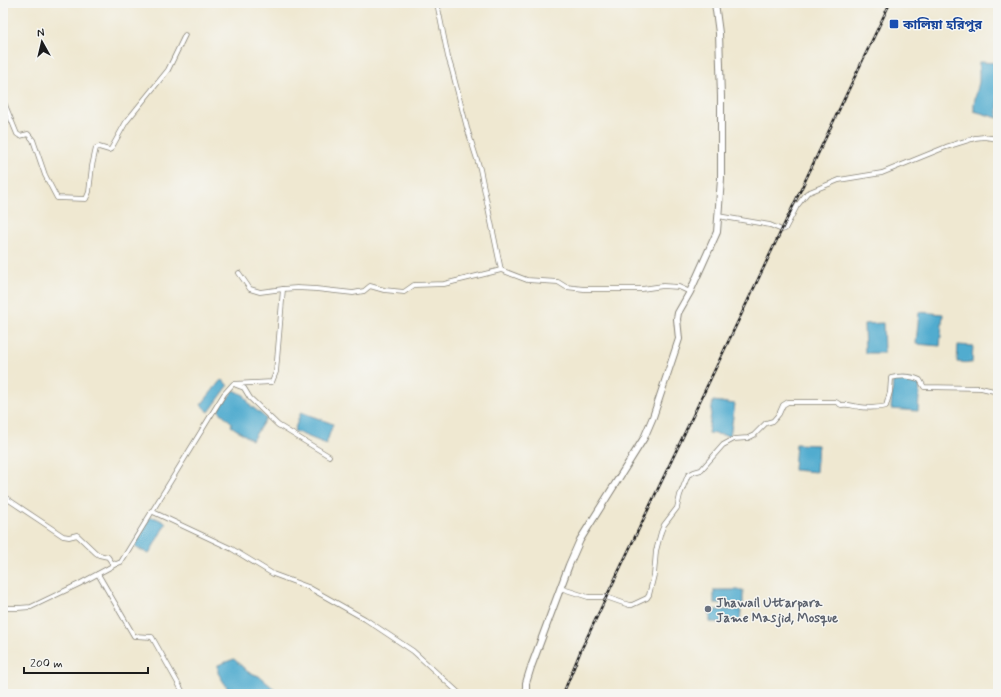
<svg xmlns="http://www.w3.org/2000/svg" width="1001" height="697" viewBox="0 0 1001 697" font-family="Mynerve,'Noto Sans Bengali',sans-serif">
<rect width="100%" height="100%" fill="#f6f6f2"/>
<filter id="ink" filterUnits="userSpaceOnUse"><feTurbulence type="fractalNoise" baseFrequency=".025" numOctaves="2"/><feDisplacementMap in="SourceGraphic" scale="8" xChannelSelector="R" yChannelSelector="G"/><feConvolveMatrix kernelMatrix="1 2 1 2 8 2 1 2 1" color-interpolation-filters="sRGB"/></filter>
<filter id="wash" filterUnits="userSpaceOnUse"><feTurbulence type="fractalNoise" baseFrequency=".012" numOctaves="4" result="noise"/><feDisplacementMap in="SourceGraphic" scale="16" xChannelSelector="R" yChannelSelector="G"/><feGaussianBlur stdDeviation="0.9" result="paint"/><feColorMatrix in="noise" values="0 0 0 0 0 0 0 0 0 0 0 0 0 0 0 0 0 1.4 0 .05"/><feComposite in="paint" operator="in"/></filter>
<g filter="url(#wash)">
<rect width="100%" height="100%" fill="#efe8d1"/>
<g fill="#51accf" stroke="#366476">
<polygon points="979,62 998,63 998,118 974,111 974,103 979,82"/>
<polygon points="919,312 943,314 940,346 916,344"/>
<polygon points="883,323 884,353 865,353 864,324"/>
<polygon points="958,345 973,346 972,363 957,362"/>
<polygon points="893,379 920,382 918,411 891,409"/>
<polygon points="223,380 228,386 209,412 201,405 220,381"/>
<polygon points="234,390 244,395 250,405 266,418 252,440 231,426 232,423 218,410"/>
<polygon points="713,401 735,404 730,436 708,433"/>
<polygon points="301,412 333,424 326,444 294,431"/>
<polygon points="796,444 818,445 816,472 794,470"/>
<polygon points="150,517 156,518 166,523 149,554 135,547 137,539"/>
<polygon points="714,590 743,590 743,604 714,603"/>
<polygon points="710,610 741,610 740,623 710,622"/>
<polygon points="234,659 248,672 259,676 280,694 231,694 218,673 218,665"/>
</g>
</g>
<g filter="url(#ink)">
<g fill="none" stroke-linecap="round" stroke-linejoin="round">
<g stroke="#868276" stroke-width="5.5">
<g id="street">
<polyline points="441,3 438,8 448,57 452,70 467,128 480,169 501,270"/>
<polyline points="474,3 478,3"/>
<polyline points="3,100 17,134 20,136 28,134 33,140 45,175 57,198 86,199 89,192 92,166 96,148 99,147 109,150 111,149 126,122 168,70 185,35"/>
<polyline points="718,216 770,225 782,230 785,229 797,206 807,193 839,180 882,173 946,147 975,138 984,137 998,139"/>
<polyline points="283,289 297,288 316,289 353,293 364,291 370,286 384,290 404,292 414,285 444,284 501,270 527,280 558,282 566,287 584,289 642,289 663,286 679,287 690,292"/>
<polyline points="236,385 244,388 250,398 278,425 329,456"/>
<polyline points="3,496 63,536 69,537 77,535 96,553 99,555 108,557 112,563 116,564 121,562 224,394 233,384 272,382 276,372 283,289 260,292 250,289 239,273"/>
<polyline points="151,511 232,549 273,574 308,587 365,619 413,651 460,694"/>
<polyline points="98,574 134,636 152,637 184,694"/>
<path d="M560 588 588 597H606L629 605H632L647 598 649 595 654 575 656 551 661 532 664 525 677 508 680 495 688 475 694 472 701 470 723 445 734 439 748 438 754 435 766 423 773 421 779 414 783 405 788 402H836L841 405C851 404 851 406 860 407 866 408 880 408 886 406L890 392 891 378C900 376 911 376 920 380L924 387 981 388 998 392"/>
<polyline points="3,608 18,608 31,607 79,584 116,564"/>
</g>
</g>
<g stroke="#868276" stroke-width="8">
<polyline id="secondary" points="526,694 526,683 531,667 569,565 580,540 644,438 653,417 679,339 677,319 678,313 690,292 717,232 721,179 721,97 719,33 715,3"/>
</g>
<use href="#street" stroke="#fff" stroke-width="4"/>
<use href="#secondary" stroke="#fff" stroke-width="6"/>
<g stroke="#1c1c1c" stroke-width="2.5">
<polyline id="rail" points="563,694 581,650 890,3"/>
</g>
<use href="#rail" stroke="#f6f6f2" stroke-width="1" stroke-dasharray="3" stroke-linecap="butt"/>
</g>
</g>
<rect fill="#1a4fb4" stroke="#f6f6f2" stroke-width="1.5" x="889" y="19" width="10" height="10" rx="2"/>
<circle fill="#6b7280" stroke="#f6f6f2" stroke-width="1.5" cx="708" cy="609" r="4"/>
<g text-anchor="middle" stroke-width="3" stroke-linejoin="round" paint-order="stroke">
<g font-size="13" font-weight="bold" fill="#164399" stroke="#f6f6f2" text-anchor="start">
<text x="903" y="29">কালিয়া হরিপুর</text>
</g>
<g font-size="13" font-weight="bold" fill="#5b616d" stroke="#f6f6f2" text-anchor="start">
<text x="716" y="607">Jhawail Uttarpara<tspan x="716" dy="15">Jame Masjid, Mosque</tspan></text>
</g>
</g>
<rect width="1001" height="697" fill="none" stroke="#f6f6f2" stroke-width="16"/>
<g transform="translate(42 42) rotate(352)" stroke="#f6f6f2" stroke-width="3" paint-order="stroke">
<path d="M0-3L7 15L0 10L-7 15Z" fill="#1c1c1c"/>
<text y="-6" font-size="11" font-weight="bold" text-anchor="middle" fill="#1c1c1c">N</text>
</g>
<path d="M24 667v6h124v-6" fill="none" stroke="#1c1c1c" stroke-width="2"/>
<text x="30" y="667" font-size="12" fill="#1c1c1c" stroke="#f6f6f2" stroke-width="3" paint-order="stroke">200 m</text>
</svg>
